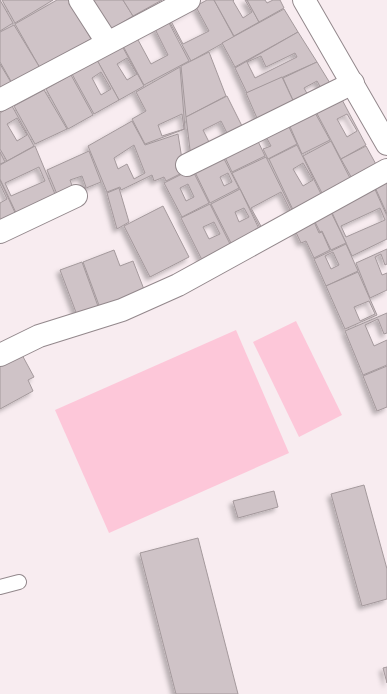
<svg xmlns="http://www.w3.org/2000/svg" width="387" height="694" viewBox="0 0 387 694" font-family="'PT Sans',sans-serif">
<defs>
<filter id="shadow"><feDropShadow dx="-3.5" dy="3.5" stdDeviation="2" flood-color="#0004"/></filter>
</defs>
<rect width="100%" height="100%" fill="#f8ecf0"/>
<g fill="#fdc7d9">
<polygon points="296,321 342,415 299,437 253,342"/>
<polygon points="236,330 289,453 109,533 55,410"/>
</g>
<g fill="#cfc3c7" stroke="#a4999c" fill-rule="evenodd" filter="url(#shadow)">
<polygon points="0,0 13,23 0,31"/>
<polygon points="2,0 53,0 15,23"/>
<polygon points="57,0 69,0 91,39 40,68 15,24"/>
<polygon points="85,0 123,0 133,16 105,33"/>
<polygon points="123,0 162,0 133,16"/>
<path d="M207 0H214L234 37 191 61 169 21ZM196 7 209 31 183 44 171 21Z"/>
<polygon points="214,0 234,0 233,1 243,18 252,12 245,0 247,0 259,22 234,36"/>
<polygon points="247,0 265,0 267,3 273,0 280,0 284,8 259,22"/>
<polygon points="284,9 298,32 235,67 222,43"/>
<path d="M168 21 189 61 144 85 123 46ZM155 29 168 55 151 64 137 38Z"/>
<polygon points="14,25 40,68 12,83 0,62 0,32"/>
<path d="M298 32 317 62 247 93 235 68ZM295 53 297 57 255 78 247 62 261 56 266 67Z"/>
<path d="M122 46 144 86 119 100 97 60ZM127 58 137 74 127 80 117 64Z"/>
<polygon points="209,52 226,96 186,117 181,66"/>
<path d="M97 60 119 100 94 114 72 74ZM101 72 111 89 101 95 92 78Z"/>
<path d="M317 62 333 88 296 107 283 78ZM317 81 323 92 310 99 304 88Z"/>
<polygon points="0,64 12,84 0,91"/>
<path d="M180 67 185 129 145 144 132 119 146 111 136 92ZM182 114 184 129 162 136 158 125Z"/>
<polygon points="71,75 93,115 68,129 46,89"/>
<polygon points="282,77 296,107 260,125 246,93"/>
<polygon points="44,90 67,129 35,144 14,106"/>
<path d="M339 94 366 145 341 159 314 108ZM347 114 357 131 347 137 337 119Z"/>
<path d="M227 96 244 130 191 158 186 117ZM221 121 227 133 209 142 203 130Z"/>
<path d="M12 106 34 146 7 161 0 149V113ZM17 118 27 135 17 141 7 124Z"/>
<polygon points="313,109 330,140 302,154 288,122"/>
<path d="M132 121 145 145 178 134 184 172 166 181 164 177 154 181 152 175 121 190 120 187 107 192 88 146ZM134 145 145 173 134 179 127 164 118 169 114 158Z"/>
<polygon points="287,123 297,144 268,159 263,149 271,146 264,133"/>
<polygon points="256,137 265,156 232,172 223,153"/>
<polygon points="331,141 352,182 324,197 303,156"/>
<path d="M297 145 323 198 294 212 269 159ZM303 163 313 180 303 186 293 169Z"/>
<path d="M35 146 57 199 18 217 0 179V165ZM39 167 45 181 11 196 5 183Z"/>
<polygon points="366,146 378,168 354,182 341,159"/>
<path d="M89 151 101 182 59 199 47 170ZM82 176 86 187 74 191 70 180Z"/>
<polygon points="0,152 5,162 0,164"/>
<path d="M221 153 239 188 210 203 193 168ZM228 173 232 182 224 186 220 177Z"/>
<path d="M266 157 293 212 261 230 232 173ZM281 192 291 212 262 228 251 208Z"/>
<path d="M192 169 209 203 182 217 164 183ZM188 184 194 197 186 201 180 188Z"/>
<polygon points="387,179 387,214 374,185"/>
<polygon points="0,180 17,217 0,225 0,203 7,199 0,184"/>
<path d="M373 185 387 216V239L352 256 329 206ZM380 208 385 220 346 237 341 226Z"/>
<polygon points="119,188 129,222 117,229 107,193"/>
<path d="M240 189 260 231 232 245 211 204ZM244 208 249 217 239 222 235 212Z"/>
<path d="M210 204 231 246 202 260 181 218ZM214 222 220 234 209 239 203 227Z"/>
<polygon points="163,206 189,257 150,277 124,226"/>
<polygon points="328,206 346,243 331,250 322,231 320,232 311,214"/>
<polygon points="311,215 319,233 322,232 330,250 314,258 306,241 301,243 292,224"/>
<path d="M346 244 358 271 326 286 314 259ZM333 252 339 265 331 269 325 256Z"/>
<polygon points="387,249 387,264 385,265 381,254 375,257 382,275 387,273 387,290 370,298 356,263"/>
<polygon points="114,250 120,266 133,261 145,292 100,308 83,262"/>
<polygon points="82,262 99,309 77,315 60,270"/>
<path d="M358 272 377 315 345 329 326 286ZM369 301 375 314 360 321 354 307Z"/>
<polygon points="387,313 387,333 384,334 378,319 365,325 374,346 387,340 387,365 363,375 345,331"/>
<polygon points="21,353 34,377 28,380 33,391 0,409 0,365"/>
<polygon points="387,366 387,407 377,411 363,376"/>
<polygon points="364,485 387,569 387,599 362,606 331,494"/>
<polygon points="274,491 278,507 238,518 233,501"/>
<polygon points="198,538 238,694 176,694 140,553"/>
<polygon points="387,667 387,683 383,668"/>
</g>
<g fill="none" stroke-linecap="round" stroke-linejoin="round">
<g stroke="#93888c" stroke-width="16">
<polyline id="service" points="0,587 19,582"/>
</g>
<g stroke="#93888c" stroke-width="24">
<g id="minor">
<polyline points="80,0 107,42"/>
<polyline points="304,0 387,144"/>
<polyline points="0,100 189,0"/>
<polyline points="187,165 353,83"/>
<polyline points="0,232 76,196"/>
<polyline points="0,355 39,336 122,310 178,285 387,170"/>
</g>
</g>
<use href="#service" stroke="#fff" stroke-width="14"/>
<use href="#minor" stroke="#fff" stroke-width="22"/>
</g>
</svg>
